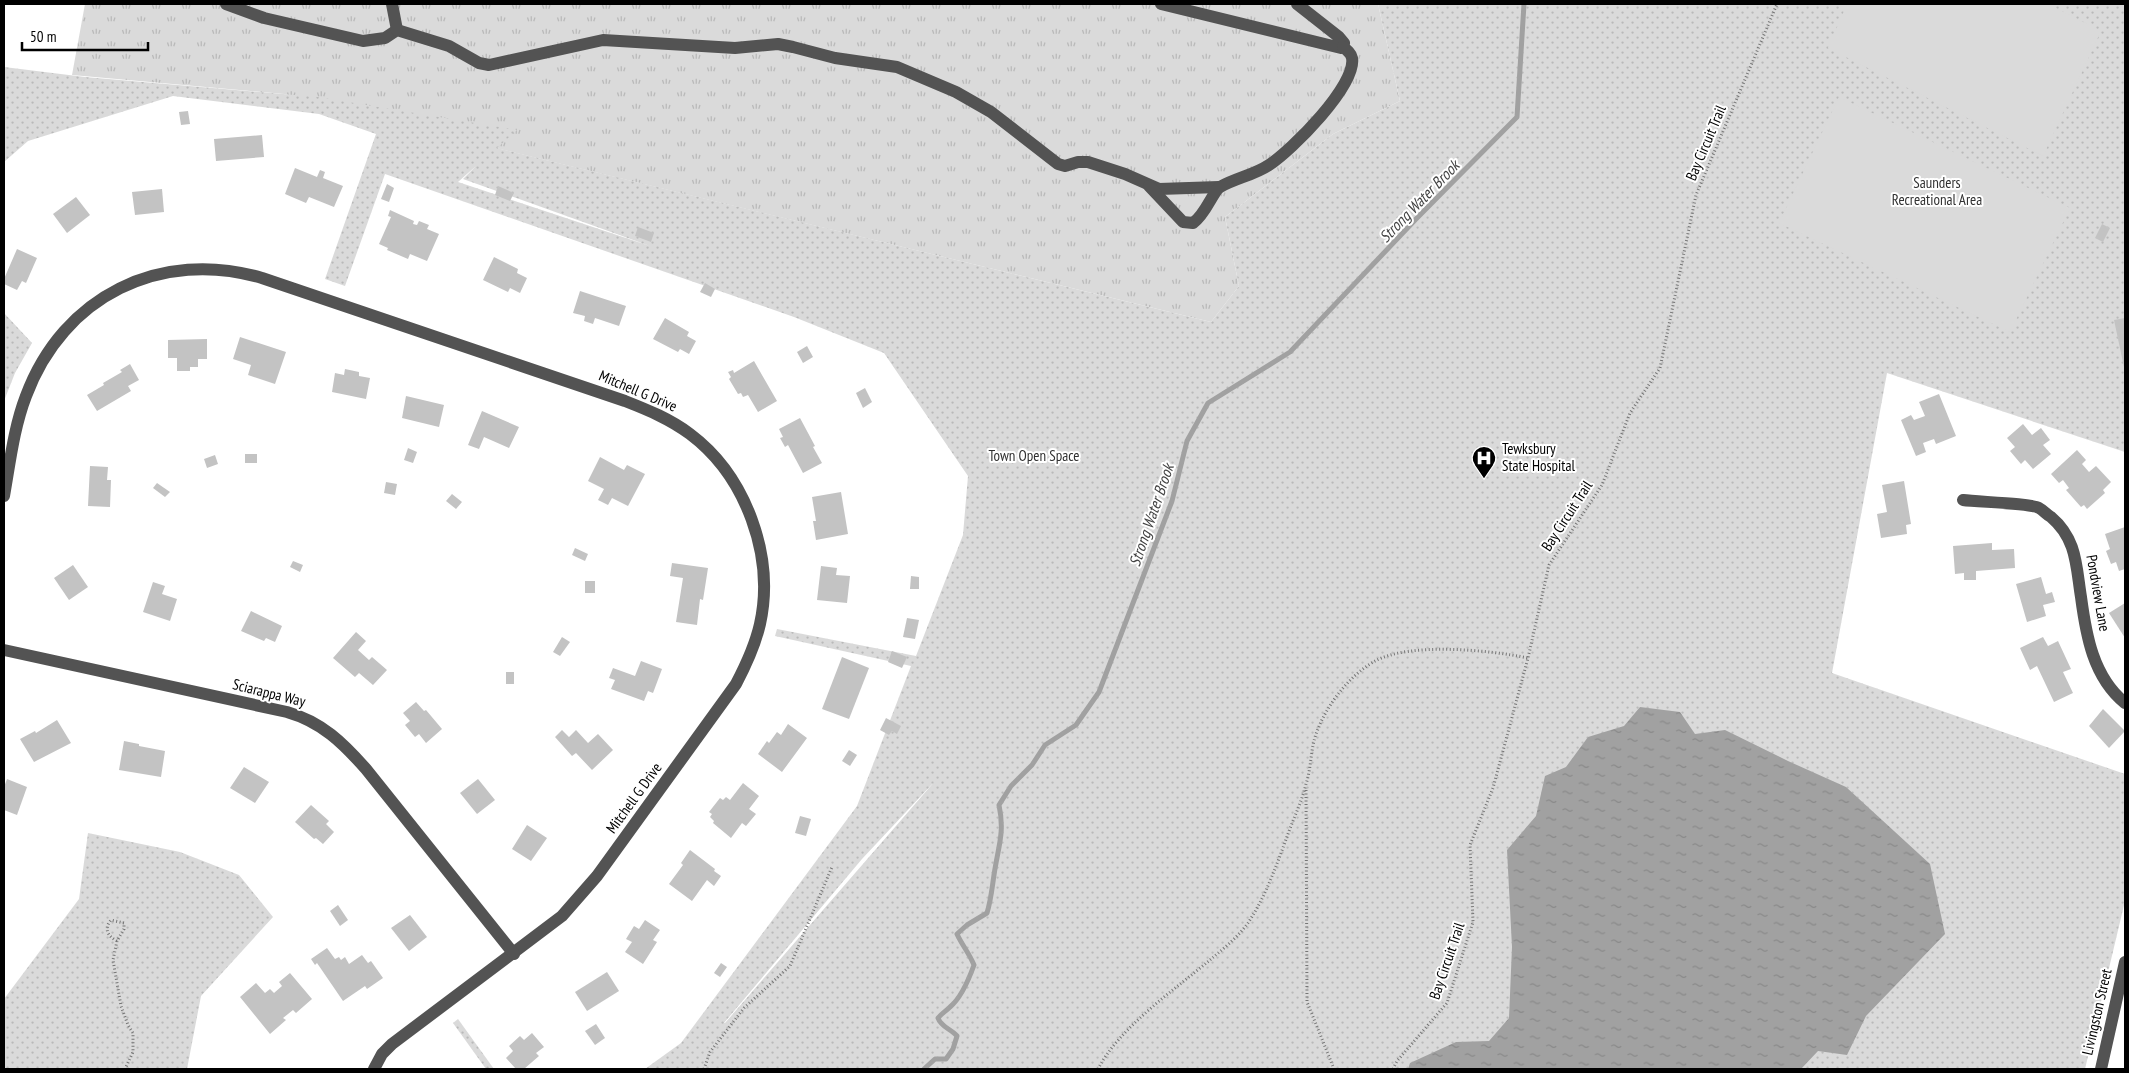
<svg xmlns="http://www.w3.org/2000/svg" width="2129" height="1073" viewBox="0 0 2129 1073" font-family="'PT Sans Narrow',sans-serif">
<defs>
<pattern id="grass-tufts" width="24" height="20" patternUnits="userSpaceOnUse" patternTransform="scale(1.25)"><rect width="24" height="20" fill="#dadada"/><path d="M3 7l-1-3M5 7V3M7 7l1-3M15 17l-1-3M17 17v-4M19 17l1-3" fill="none" stroke="#b9b9b9"/></pattern>
<pattern id="park-dots" width="8" height="8" patternUnits="userSpaceOnUse" patternTransform="scale(1.25)"><rect width="8" height="8" fill="#dadada"/><path d="M2 2h.1M6 6h.1" fill="none" stroke="#b9b9b9" stroke-width="1.8" stroke-linecap="round"/></pattern>
<pattern id="water-ripples" width="26" height="14" patternUnits="userSpaceOnUse" patternTransform="scale(1.25)"><rect width="26" height="14" fill="#a1a1a1"/><path d="M2 4q2-2 4 0t4 0M15 11q2-2 4 0t4 0" fill="none" stroke="#898989"/></pattern>
</defs>
<rect width="100%" height="100%" fill="#fff"/>
<polygon fill="url(#grass-tufts)" points="85,4 1378,4 1400,101 1333,134 1225,217 1239,286 1211,322 496,148 284,94 72,75"/>
<g fill="url(#park-dots)" fill-rule="evenodd">
<path d="M1378 4H2125V452L1887 373 1832 673 2125 774V901L2085 1069H645L681 1043 857 806 911 666 775 636 777 629 916 656 963 535 968 476 884 353 794 317 385 174 345 286 325 279 376 134 319 114 173 96 28 141 4 162V67L85 77 318 97 517 130 497 148 1211 322 1239 286 1225 217 1333 134 1400 101ZM476 166 463 179 650 246 458 182ZM935 781 725 1023H724L862 859Z"/>
<polygon points="4,313 32,343 15,373 4,401"/>
<polygon points="88,833 180,852 239,875 273,917 201,996 187,1069 4,1069 4,999 79,899"/>
<polygon points="458,1019 494,1069 486,1069 453,1023"/>
</g>
<g fill="#dadada">
<polygon points="1847,4 2048,4 2101,31 2043,156 1828,48"/>
<polygon points="1839,97 2070,208 2010,332 1779,223"/>
</g>
<polygon fill="url(#water-ripples)" points="1640,707 1680,712 1695,734 1725,730 1788,761 1846,787 1930,864 1945,934 1866,1016 1847,1055 1818,1051 1801,1069 1408,1069 1410,1063 1456,1042 1489,1041 1509,1018 1512,947 1507,850 1536,816 1545,776 1566,767 1588,737 1624,726"/>
<g fill="none" stroke-linecap="round" stroke-linejoin="round">
<path stroke="#a1a1a1" stroke-width="5" d="M924 1069 935 1059H946L953 1049 957 1036C951 1029 941 1027 938 1018 942 1013 945 1012 950 1007 962 997 969 979 974 965 969 953 962 945 957 934L967 925 987 913C991 900 992 888 994 875 998 847 1005 833 999 805L1011 786 1032 765 1045 745 1076 725 1099 692 1172 501 1187 441 1208 403 1290 352 1416 219 1517 117 1524 4"/>
</g>
<g fill="#c3c3c3">
<polygon points="188,111 190,124 181,125 179,112"/>
<polygon points="262,135 264,157 216,161 214,139"/>
<polygon points="295,168 317,177 320,170 325,172 323,178 343,186 334,207 309,197 306,203 285,194"/>
<polygon points="387,184 394,188 389,202 381,199"/>
<polygon points="498,186 514,193 510,201 495,195"/>
<polygon points="162,189 164,212 135,215 132,192"/>
<polygon points="76,197 90,215 67,233 53,214"/>
<polygon points="390,210 414,221 413,224 417,225 419,221 429,225 427,229 439,234 427,261 410,254 408,259 387,250 388,248 379,244 391,217 388,216"/>
<polygon points="2102,224 2110,228 2103,242 2095,238"/>
<polygon points="638,227 654,233 651,242 635,236"/>
<polygon points="17,249 37,258 26,283 22,281 17,290 4,284 4,279"/>
<polygon points="494,257 518,269 517,273 527,278 520,293 510,288 508,292 483,280"/>
<polygon points="705,283 715,289 711,297 700,292"/>
<polygon points="580,291 626,306 619,326 595,318 593,324 584,321 585,316 573,313"/>
<polygon points="665,318 689,332 687,336 696,341 689,354 680,349 678,352 653,339"/>
<polygon points="2125,318 2125,367 2124,367 2114,320"/>
<polygon points="240,337 286,352 275,384 248,375 251,365 233,359"/>
<polygon points="207,339 207,359 198,359 198,367 190,367 190,371 177,371 177,358 168,358 168,340"/>
<polygon points="807,346 813,357 803,363 797,352"/>
<polygon points="754,361 777,401 758,412 748,395 743,397 741,393 738,394 729,379 731,377 728,372 733,370 734,373"/>
<polygon points="130,364 139,380 128,386 131,391 97,411 87,395 104,385 103,383 122,372 120,370"/>
<polygon points="345,369 359,372 359,376 370,378 366,399 332,392 335,373 344,375"/>
<polygon points="865,388 872,402 863,408 856,393"/>
<polygon points="1939,394 1956,436 1936,444 1934,439 1923,443 1926,452 1916,456 1901,420 1911,415 1914,420 1925,416 1919,402"/>
<polygon points="406,396 444,405 439,427 402,418"/>
<polygon points="482,411 519,427 509,448 484,437 479,449 468,445"/>
<polygon points="800,418 815,446 813,447 822,463 803,473 788,445 785,447 780,438 783,437 779,429"/>
<polygon points="2023,424 2032,435 2041,428 2050,440 2043,445 2051,454 2033,469 2025,460 2021,464 2010,451 2015,447 2007,438"/>
<polygon points="408,448 417,452 413,463 404,460"/>
<polygon points="2077,450 2086,460 2082,464 2089,472 2096,466 2111,482 2103,490 2105,493 2087,509 2084,505 2081,507 2066,490 2069,488 2063,480 2059,483 2051,474"/>
<rect x="245" y="454" width="12" height="9"/>
<polygon points="215,455 218,464 207,468 204,459"/>
<polygon points="600,457 624,470 627,465 645,474 628,506 612,498 608,505 598,500 604,489 588,481"/>
<polygon points="90,466 108,467 107,480 111,480 110,507 88,506"/>
<polygon points="1904,481 1911,524 1906,525 1907,534 1881,538 1877,514 1887,512 1882,485"/>
<polygon points="386,482 397,484 395,495 384,493"/>
<polygon points="157,483 170,492 165,497 153,488"/>
<polygon points="841,492 848,534 816,540 813,521 816,521 812,497"/>
<polygon points="452,494 462,502 456,509 446,501"/>
<polygon points="2125,527 2125,569 2119,571 2116,562 2111,564 2106,551 2110,549 2105,534"/>
<polygon points="1992,543 1992,550 2014,549 2015,568 1976,571 1976,580 1964,580 1964,573 1955,574 1953,546"/>
<polygon points="575,548 588,554 585,561 572,555"/>
<polygon points="293,561 303,565 300,572 290,567"/>
<polygon points="672,563 708,568 703,600 700,599 697,625 676,622 683,578 670,576"/>
<polygon points="73,565 88,587 69,600 54,578"/>
<polygon points="821,566 837,568 836,575 850,576 847,603 817,600"/>
<polygon points="911,576 919,577 919,589 910,589"/>
<polygon points="2041,577 2046,594 2052,592 2055,602 2043,605 2046,616 2027,622 2016,584"/>
<rect x="585" y="581" width="10" height="12"/>
<polygon points="153,582 165,586 162,594 177,599 170,621 143,612"/>
<polygon points="2125,603 2125,638 2109,613"/>
<polygon points="251,611 282,626 275,642 266,638 264,641 241,631"/>
<polygon points="907,618 919,620 915,639 903,637"/>
<polygon points="356,632 366,641 358,650 369,660 372,657 387,670 373,685 359,673 355,677 333,658"/>
<polygon points="562,637 570,642 560,656 553,652"/>
<polygon points="2043,637 2048,646 2058,641 2071,669 2063,672 2073,693 2054,702 2037,666 2030,670 2020,648"/>
<polygon points="892,651 907,657 902,668 888,662"/>
<polygon points="842,657 869,668 849,719 822,709"/>
<polygon points="641,661 662,669 653,693 648,691 644,701 611,689 615,680 609,678 613,668 635,676"/>
<rect x="506" y="672" width="8" height="12"/>
<polygon points="416,702 424,711 426,710 442,729 426,743 419,734 415,737 405,725 410,721 403,713"/>
<polygon points="2103,709 2125,731 2109,748 2089,726"/>
<polygon points="886,718 901,726 897,734 892,731 889,735 880,730"/>
<polygon points="57,720 71,743 34,762 20,739 35,731 36,733"/>
<polygon points="788,724 807,738 782,772 758,754 767,741 769,743 777,732 781,735"/>
<polygon points="562,730 569,737 576,730 588,743 598,734 613,750 592,770 576,753 572,756 555,737"/>
<polygon points="124,741 139,744 139,746 165,751 161,777 119,770"/>
<polygon points="849,750 857,755 850,766 842,761"/>
<polygon points="244,767 269,782 255,803 230,788"/>
<polygon points="7,779 27,787 17,815 4,810 4,787"/>
<polygon points="478,779 495,800 477,814 460,793"/>
<polygon points="743,783 759,796 749,809 756,814 746,826 742,823 731,838 713,823 714,821 710,817 712,814 709,812 720,798 723,800 726,797 730,800"/>
<polygon points="311,805 329,821 326,824 334,832 323,844 316,838 314,839 295,822"/>
<polygon points="800,816 811,819 806,836 795,833"/>
<polygon points="527,825 547,838 531,861 512,849"/>
<polygon points="690,850 715,869 714,871 721,876 714,886 707,880 692,901 669,884 683,865 681,863"/>
<polygon points="338,905 348,920 340,926 330,911"/>
<polygon points="410,915 427,937 409,951 391,928"/>
<polygon points="645,920 660,930 653,940 657,942 643,964 625,952 632,942 626,939 634,926 639,929"/>
<polygon points="327,948 335,959 339,957 341,960 345,957 349,964 362,955 368,963 371,961 383,978 367,989 365,986 343,1001 317,963 315,965 311,959"/>
<polygon points="721,963 727,967 720,977 714,973"/>
<polygon points="607,972 619,991 587,1011 575,992"/>
<polygon points="290,973 312,999 296,1013 293,1010 283,1018 286,1020 270,1034 240,997 256,983 265,993 270,989 274,993 282,986 279,982"/>
<polygon points="596,1024 605,1038 595,1045 585,1031"/>
<polygon points="532,1033 544,1047 536,1053 539,1056 524,1069 516,1069 506,1058 513,1051 509,1046 520,1036 524,1040"/>
</g>
<g fill="none" stroke-linecap="round" stroke-linejoin="round">
<g stroke="#757575" stroke-width="3" stroke-dasharray="1 2.5" stroke-linecap="butt">
<polyline points="1306,790 1307,1002 1334,1069"/>
<path d="M117 941C107 936 104 928 111 920L124 923V929L117 941 113 960 121 1006 128 1025 133 1033V1052L125 1069"/>
<polyline points="704,1069 710,1052 744,1008 790,966 832,867"/>
<path d="M1098 1069C1119 1028 1174 990 1210 960 1223 949 1238 937 1248 923 1266 896 1277 864 1288 834 1294 817 1302 801 1306 784 1312 766 1310 747 1318 729 1328 703 1351 674 1375 661 1410 642 1490 650 1528 658"/>
<polyline points="1393,1069 1397,1061 1447,1003 1473,922 1470,845 1493,788 1528,658 1549,565 1602,485 1630,413 1660,368 1696,195 1777,4"/>
</g>
<g stroke="#535353" stroke-width="12">
<polyline points="226,4 264,18 363,41 385,38 397,30 449,46 479,63 489,65 603,40 735,48 778,44 793,47 835,58 897,67 956,92 991,112 1058,164 1065,166 1078,162 1088,162 1125,174 1159,189 1219,187"/>
<polyline points="392,4 397,30"/>
<polyline points="1161,4 1341,48 1344,43 1339,37 1297,4"/>
<path d="M1149 186 1183 222 1193 223C1206 214 1213 191 1220 187 1236 178 1254 175 1269 165 1291 151 1357 85 1352 58 1351 53 1347 50 1343 47"/>
<path d="M4 496C10 462 14 427 26 396 63 296 161 248 262 278L625 401C648 410 670 419 690 434 746 476 775 556 760 624 755 646 746 665 736 684L597 876 562 916 392 1044 382 1054 374 1069"/>
<path d="M1963 500C1977 502 2030 503 2039 508 2043 510 2047 515 2051 517 2077 539 2076 566 2081 597 2086 635 2093 677 2125 703"/>
<path d="M4 650 287 712C322 722 343 743 366 769L514 954"/>
<polyline points="2101,1069 2125,962"/>
</g>
</g>
<defs>
<g id="hospital-pin" transform="scale(1.25)"><path d="M0 17L-7.5 6A9.5 9.5 0 1 1 7.5 6Z" fill="#000" stroke="#fff"/><path d="M-5-5h3v3.5h4V-5h3V5h-3V1.5h-4V5h-3Z" fill="#fff"/></g>
</defs>
<g fill-rule="evenodd">
<use href="#hospital-pin" x="1484" y="458"/>
</g>
<g text-anchor="middle" stroke-width="4" stroke-linejoin="round" paint-order="stroke">
<g font-size="15" fill="#000" stroke="#fff">
<text transform="translate(1706 143) rotate(-67)" y="5">Bay Circuit Trail</text>
<text transform="translate(638 391) rotate(23)" y="5">Mitchell G Drive</text>
<text transform="translate(1567 516) rotate(-57)" y="5">Bay Circuit Trail</text>
<text transform="translate(2098 593) rotate(80)" y="5">Pondview Lane</text>
<text transform="translate(269 693) rotate(14)" y="5">Sciarappa Way</text>
<text transform="translate(634 798) rotate(-54)" y="5">Mitchell G Drive</text>
<text transform="translate(1447 961) rotate(-71)" y="5">Bay Circuit Trail</text>
<text transform="translate(2097 1012) rotate(-77)" y="5">Livingston Street</text>
</g>
<g font-size="15" fill="#313131" stroke="#fff">
<text x="1937" y="188">Saunders<tspan x="1937" dy="17">Recreational Area</tspan></text>
<text x="1034" y="461">Town Open Space</text>
</g>
<g font-size="15" fill="#000" stroke="#fff" text-anchor="start">
<text x="1502" y="454">Tewksbury<tspan x="1502" dy="17">State Hospital</tspan></text>
</g>
<g font-size="16" font-style="italic" fill="#424242" stroke="#fff">
<text transform="translate(1419 201) rotate(-46)" y="6">Strong Water Brook</text>
<text transform="translate(1151 515) rotate(-71)" y="6">Strong Water Brook</text>
</g>
</g>
<rect width="2129" height="1073" fill="none" stroke="#000000" stroke-width="10"/>
<path d="M22 42v8h126v-8" fill="none" stroke="#000000" stroke-width="2.5"/>
<text x="30" y="42" font-size="15" fill="#000000" stroke="#ffffff" stroke-width="4" paint-order="stroke">50 m</text>
</svg>
